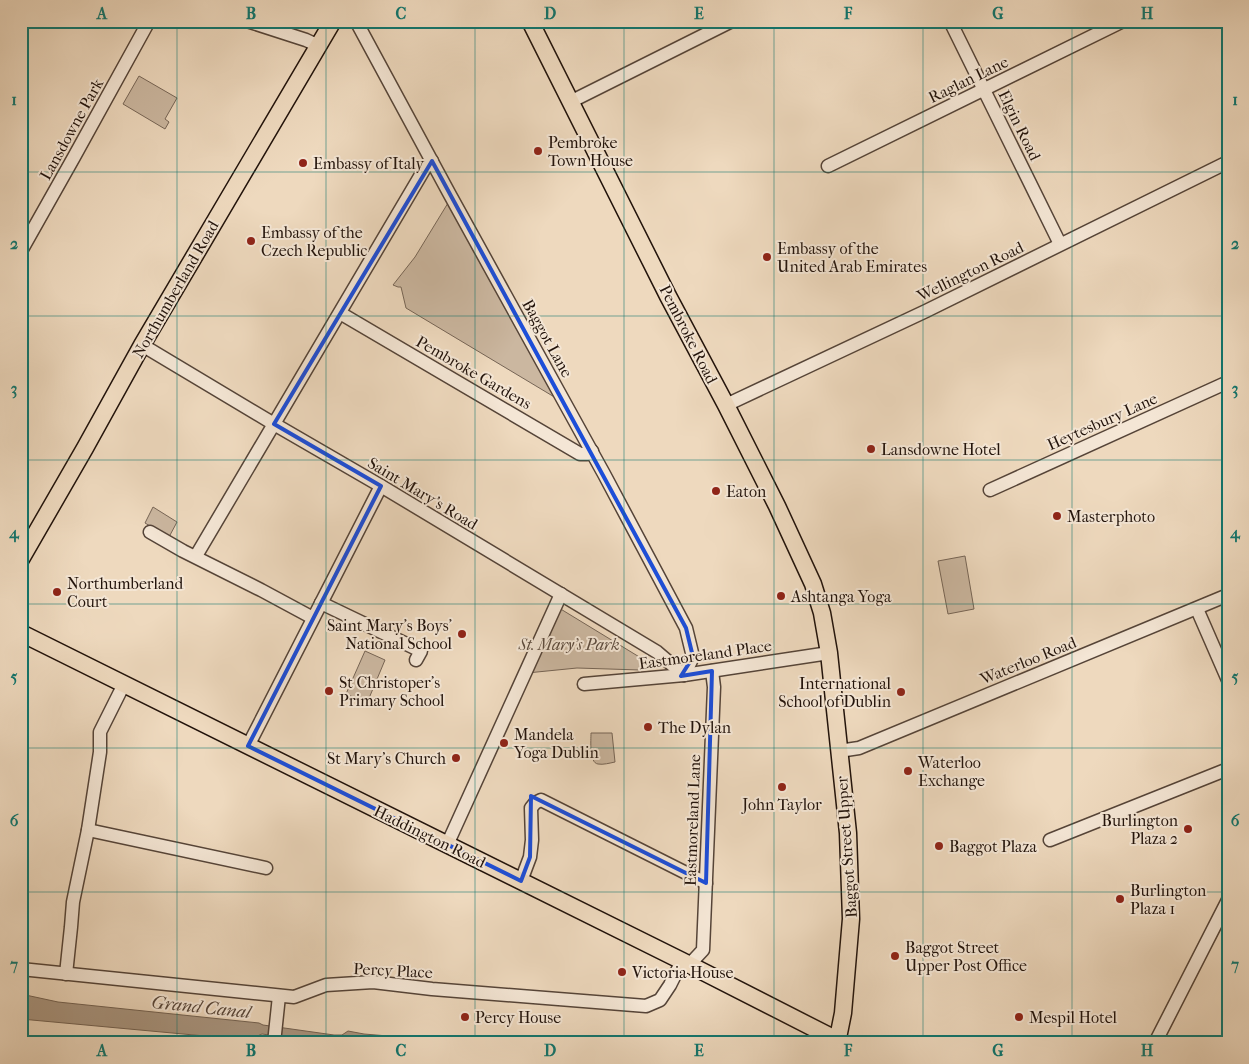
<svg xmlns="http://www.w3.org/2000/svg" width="1249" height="1064" viewBox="0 0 1249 1064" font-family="'IM FELL French Canon',serif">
<rect width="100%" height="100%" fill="#eed9be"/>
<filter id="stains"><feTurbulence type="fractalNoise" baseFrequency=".004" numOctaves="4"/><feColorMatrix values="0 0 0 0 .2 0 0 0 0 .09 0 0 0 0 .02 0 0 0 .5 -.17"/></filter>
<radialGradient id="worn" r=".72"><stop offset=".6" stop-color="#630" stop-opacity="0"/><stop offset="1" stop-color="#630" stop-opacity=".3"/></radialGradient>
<g fill="#cbb7a0" stroke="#766556">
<polygon points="139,76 177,98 165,119 169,122 165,129 123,104"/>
<polygon points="448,203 556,398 406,308 401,287 398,287 393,285 415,257"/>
<polygon points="153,507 177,522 169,537 145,523"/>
<polygon points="965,556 974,609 948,614 938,561"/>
<polygon points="559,608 641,658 643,665 640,670 577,668 527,673"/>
<polygon points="365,651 385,660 367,703 346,694"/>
<path d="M591 733H612L615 762C610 763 603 765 598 764 589 763 591 740 591 733Z"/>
</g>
<polygon fill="#a99681" stroke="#736252" points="21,994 58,1002 259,1023 263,1025 334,1035 342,1035 348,1031 364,1034 472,1043 328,1043 262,1034 248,1040 21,1019"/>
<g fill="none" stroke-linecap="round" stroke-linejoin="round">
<g stroke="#554438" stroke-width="15">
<g id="minor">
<polyline points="247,21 306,40 319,46"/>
<polyline points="356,21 449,193 604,474 686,628 693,657 684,675"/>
<polyline points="950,21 1060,244"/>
<polyline points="570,102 732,21"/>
<polyline points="828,166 1123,21"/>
<polyline points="21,251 74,157 149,21"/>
<polyline points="340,313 580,454 587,454 592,451"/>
<polyline points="142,345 274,424 381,486 657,652 684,675"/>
<polyline points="726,405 926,311 1228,162"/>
<polyline points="990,490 1228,382"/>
<polyline points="150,532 183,551 261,590 313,618"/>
<polyline points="196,556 425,168 432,161"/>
<polyline points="321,603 421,651 416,660"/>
<polyline points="1197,609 1228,680"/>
<polyline points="584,684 684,675 829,653"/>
<polyline points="248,746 381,486"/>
<polyline points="839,751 859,748 1228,595"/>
<polyline points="88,830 266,868"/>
<polyline points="1050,840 1228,769"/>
<polyline points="447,845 561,594"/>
<polyline points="521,881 530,857 532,840 531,808 535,803 541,800 706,883"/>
<polyline points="689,965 703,950 714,687 712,671"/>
<polyline points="21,969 294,997 326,985 373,982 432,989 646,1006 660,1000 670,985 682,961"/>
<polyline points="66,974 71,927 73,902 88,830 100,752 100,732 124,684"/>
<polyline points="274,1043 279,996"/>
<polyline points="1155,1043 1228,900"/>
</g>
</g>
<g stroke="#22130b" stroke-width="19">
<g id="major">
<polyline points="530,21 668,296 726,405 777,506 813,584 822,613 829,653 848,833 851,919 843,1013 837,1043"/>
<polyline points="21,559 85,448 142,345 333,21"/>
<polyline points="21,633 682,961 843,1043"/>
</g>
</g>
<use href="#minor" stroke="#f4e6d5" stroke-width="12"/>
<use href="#major" stroke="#eed9be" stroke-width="16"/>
</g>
<path fill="none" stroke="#1d4ed8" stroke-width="4" stroke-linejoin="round" d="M432 161 686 628 693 657 681 676 712 671 706 883 531 796 530 857 521 881 248 746 381 486 274 424Z"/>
<path fill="none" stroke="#0f766e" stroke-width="1" stroke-opacity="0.55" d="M177 21V1043M326 21V1043M475 21V1043M624 21V1043M774 21V1043M923 21V1043M1072 21V1043M21 172H1228M21 316H1228M21 460H1228M21 604H1228M21 748H1228M21 892H1228"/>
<g fill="#8f2418" stroke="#f4e6d5" stroke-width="2">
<circle cx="538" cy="151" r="5"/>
<circle cx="303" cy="163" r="5"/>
<circle cx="251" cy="241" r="5"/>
<circle cx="767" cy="257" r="5"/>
<circle cx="871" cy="449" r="5"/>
<circle cx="716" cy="491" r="5"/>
<circle cx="1057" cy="516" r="5"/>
<circle cx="57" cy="592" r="5"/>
<circle cx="781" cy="596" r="5"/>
<circle cx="462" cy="634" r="5"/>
<circle cx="329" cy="691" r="5"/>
<circle cx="901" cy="692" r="5"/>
<circle cx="648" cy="727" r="5"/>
<circle cx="504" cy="743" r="5"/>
<circle cx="456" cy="758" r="5"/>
<circle cx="908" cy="771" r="5"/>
<circle cx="782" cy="787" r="5"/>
<circle cx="1188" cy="829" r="5"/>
<circle cx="939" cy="846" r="5"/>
<circle cx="1120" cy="899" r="5"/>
<circle cx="895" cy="956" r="5"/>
<circle cx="622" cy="972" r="5"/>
<circle cx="465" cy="1017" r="5"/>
<circle cx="1019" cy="1017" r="5"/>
</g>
<g text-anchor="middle" stroke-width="4" stroke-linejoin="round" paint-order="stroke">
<g font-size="16" fill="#22130b" stroke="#f4e6d5">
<text transform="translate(968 79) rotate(-26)" y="6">Raglan Lane</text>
<text transform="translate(1020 125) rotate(64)" y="6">Elgin Road</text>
<text transform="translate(71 129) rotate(-61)" y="6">Lansdowne Park</text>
<text transform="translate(970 271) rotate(-26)" y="6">Wellington Road</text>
<text transform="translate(175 289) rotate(-60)" y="6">Northumberland Road</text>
<text transform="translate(689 334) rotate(63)" y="6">Pembroke Road</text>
<text transform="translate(548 338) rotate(61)" y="6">Baggot Lane</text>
<text transform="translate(474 372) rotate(30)" y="6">Pembroke Gardens</text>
<text transform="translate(1102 421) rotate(-24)" y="6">Heytesbury Lane</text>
<text transform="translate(423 493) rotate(31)" y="6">Saint Mary's Road</text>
<text transform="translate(705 654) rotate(-8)" y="6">Eastmoreland Place</text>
<text transform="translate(1028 660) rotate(-22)" y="6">Waterloo Road</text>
<text transform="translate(692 820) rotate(-88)" y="6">Eastmoreland Lane</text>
<text transform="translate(430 836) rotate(26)" y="6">Haddington Road</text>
<text transform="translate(846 847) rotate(-94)" y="6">Baggot Street Upper</text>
<text transform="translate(393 970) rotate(3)" y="6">Percy Place</text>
</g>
<g font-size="16" fill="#22130b" stroke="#f4e6d5" text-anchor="start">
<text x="548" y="148">Pembroke<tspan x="548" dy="18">Town House</tspan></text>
<text x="313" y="169">Embassy of Italy</text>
<text x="261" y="238">Embassy of the<tspan x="261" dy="18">Czech Republic</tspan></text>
<text x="777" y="254">Embassy of the<tspan x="777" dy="18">United Arab Emirates</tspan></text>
<text x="881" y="455">Lansdowne Hotel</text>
<text x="726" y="497">Eaton</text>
<text x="1067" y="522">Masterphoto</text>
<text x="67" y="589">Northumberland<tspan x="67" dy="18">Court</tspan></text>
<text x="791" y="602">Ashtanga Yoga</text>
<text x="452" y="631" text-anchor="end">Saint Mary's Boys'<tspan x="452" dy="18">National School</tspan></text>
<text x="339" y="688">St Christoper's<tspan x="339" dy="18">Primary School</tspan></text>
<text x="891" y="689" text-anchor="end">International<tspan x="891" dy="18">School of Dublin</tspan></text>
<text x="658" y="733">The Dylan</text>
<text x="514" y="740">Mandela<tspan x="514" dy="18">Yoga Dublin</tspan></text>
<text x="446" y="764" text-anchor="end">St Mary's Church</text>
<text x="918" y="768">Waterloo<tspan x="918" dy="18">Exchange</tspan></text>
<text x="782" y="810" text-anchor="middle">John Taylor</text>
<text x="1178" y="826" text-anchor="end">Burlington<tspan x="1178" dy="18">Plaza 2</tspan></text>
<text x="949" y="852">Baggot Plaza</text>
<text x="1130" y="896">Burlington<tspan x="1130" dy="18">Plaza 1</tspan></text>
<text x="905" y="953">Baggot Street<tspan x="905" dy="18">Upper Post Office</tspan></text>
<text x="632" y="978">Victoria House</text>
<text x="475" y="1023">Percy House</text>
<text x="1029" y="1023">Mespil Hotel</text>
</g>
<g font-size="16" font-style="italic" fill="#5d4c3f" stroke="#f4e6d5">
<text x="569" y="650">St. Mary's Park</text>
</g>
<g font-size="18" font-style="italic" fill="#58473a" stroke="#f4e6d5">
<text transform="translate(201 1007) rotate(6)" y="6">Grand Canal</text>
</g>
</g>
<rect width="1249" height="1064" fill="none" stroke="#eed9be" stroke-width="55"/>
<rect x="28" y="28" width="1194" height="1008" fill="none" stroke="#0f766e" stroke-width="2"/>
<g font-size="16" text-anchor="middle" font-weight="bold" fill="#0f766e">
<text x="102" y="19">A</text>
<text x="251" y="19">B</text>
<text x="401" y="19">C</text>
<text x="550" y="19">D</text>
<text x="699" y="19">E</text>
<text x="848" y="19">F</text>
<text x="998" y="19">G</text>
<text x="1147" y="19">H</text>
<text x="14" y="105">1</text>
<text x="1235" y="105">1</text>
<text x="14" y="249">2</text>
<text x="1235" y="249">2</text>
<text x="14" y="394">3</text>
<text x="1235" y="394">3</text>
<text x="14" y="538">4</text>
<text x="1235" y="538">4</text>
<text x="14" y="682">5</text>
<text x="1235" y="682">5</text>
<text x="14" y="826">6</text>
<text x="1235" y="826">6</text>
<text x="14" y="970">7</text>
<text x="1235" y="970">7</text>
<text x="102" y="1056">A</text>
<text x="251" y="1056">B</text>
<text x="401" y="1056">C</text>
<text x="550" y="1056">D</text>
<text x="699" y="1056">E</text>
<text x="848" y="1056">F</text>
<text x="998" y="1056">G</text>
<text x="1147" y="1056">H</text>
</g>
<rect width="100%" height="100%" filter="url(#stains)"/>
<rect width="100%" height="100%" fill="url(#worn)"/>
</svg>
